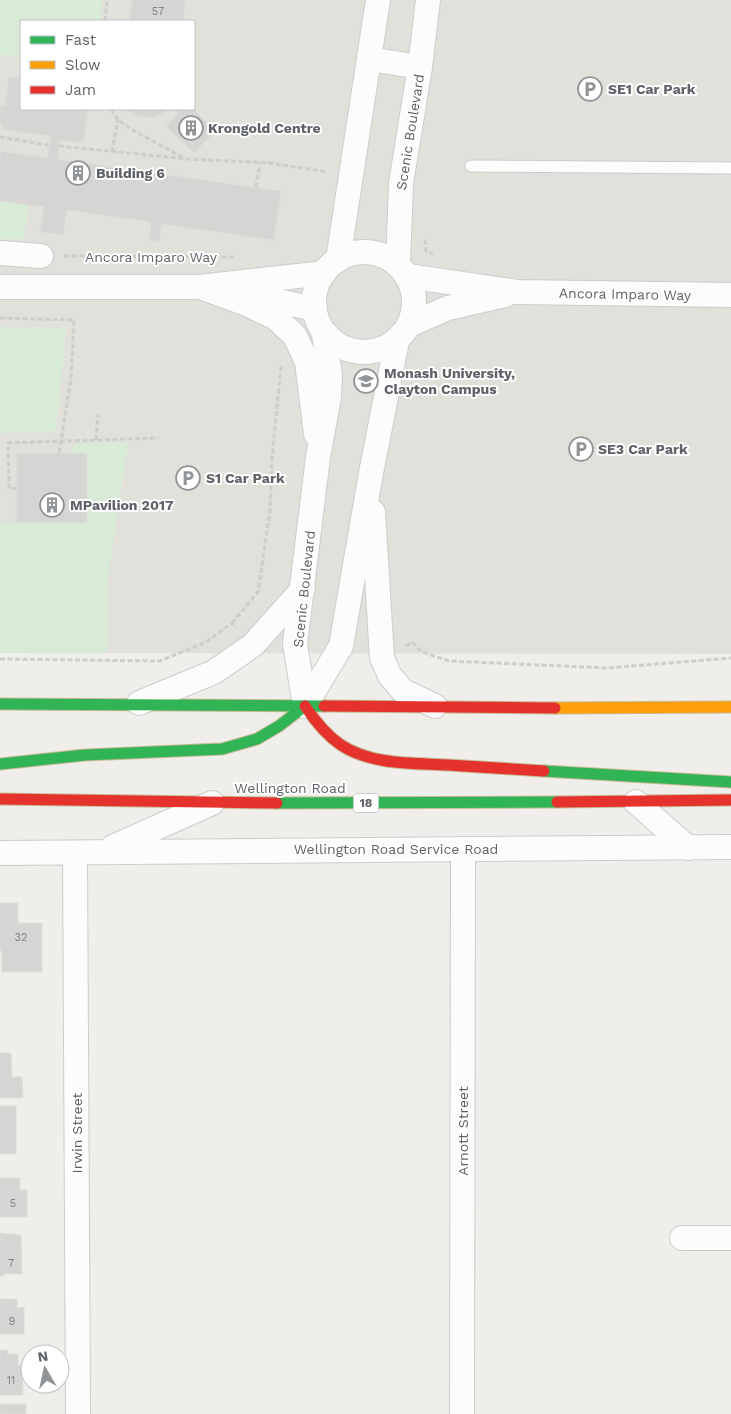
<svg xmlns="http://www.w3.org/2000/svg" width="731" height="1414" viewBox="0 0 731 1414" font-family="'Work Sans',sans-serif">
<rect width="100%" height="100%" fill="#efeeea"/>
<path fill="#e2e0da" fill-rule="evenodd" d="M0 0H731V654L0 653ZM21 21H194V109H21Z"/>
<g fill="#d8ebd6">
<polygon points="0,0 103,0 100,21 21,21 21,57 0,54"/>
<polygon points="0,201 28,205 24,239 0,239"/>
<polygon points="0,327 66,328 56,431 0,433"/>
<polygon points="128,443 107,586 107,653 0,653 0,523 86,523 87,453 70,453 76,444"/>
</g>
<g fill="#d6d5d3" stroke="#deddd9">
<polygon points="132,0 186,0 183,21 129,21"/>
<polygon points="9,77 21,79 21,109 88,109 83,143 60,140 57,159 281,191 274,240 162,224 159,242 149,240 151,222 67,210 63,235 40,232 44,207 0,201 0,151 47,158 50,136 2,129 2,124 0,124 0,105 5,106"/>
<polygon points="126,109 169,109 156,117 145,117 136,115"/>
<polygon points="173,109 177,109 180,111 182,109 193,109 216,131 194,153 166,126 178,113"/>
<polygon points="17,453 87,453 87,523 16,523"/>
<polygon points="0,903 18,903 18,923 42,923 42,972 2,972 2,951 0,951"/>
<polygon points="0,1053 11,1053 12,1077 22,1077 23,1098 0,1098"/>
<rect x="0" y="1106" width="16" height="48"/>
<polygon points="0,1178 20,1178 20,1190 27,1190 27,1217 0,1217"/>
<polygon points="0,1233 21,1235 22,1274 4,1274 4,1276 0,1276"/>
<polygon points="0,1299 17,1299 17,1308 24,1307 24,1334 0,1334"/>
<polygon points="0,1350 8,1350 8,1354 18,1354 18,1365 22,1365 23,1395 0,1395"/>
<rect x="0" y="1404" width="26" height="10"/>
</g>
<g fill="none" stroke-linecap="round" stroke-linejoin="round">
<g stroke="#cbcccc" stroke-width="13">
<polyline id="lane" points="471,166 731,168"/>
</g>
<g stroke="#cbcccc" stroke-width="26">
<g id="street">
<polyline points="369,59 420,67"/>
<circle cx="364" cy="302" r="50"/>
<polyline points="0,253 41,256"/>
<polyline points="338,260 378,0"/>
<polyline points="398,265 401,183 420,67 428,0"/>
<polyline points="407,276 518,292 731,295"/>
<polyline points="0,287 199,287 324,273"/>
<polyline points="203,288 247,304 276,318 295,336 307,362 316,434"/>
<polyline points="245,294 315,309"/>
<polyline points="409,325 448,308 505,295"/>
<polyline points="373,512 382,658 390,676 403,691 435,706"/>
<polyline points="139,703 214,672 253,645 303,589"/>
<polyline points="305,706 341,646 371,473 397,341"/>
<polyline points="305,706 295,644 318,457 329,397 330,376 324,334"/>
<polyline points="636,802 688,848"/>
<polyline points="113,847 212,803"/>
<polyline points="0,853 731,847"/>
<polyline points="75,853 78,1414"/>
<polyline points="682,1238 731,1238"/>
<polyline points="462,1414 463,849"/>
</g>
</g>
<g stroke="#c8b996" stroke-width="13">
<g id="fast">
<polyline points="0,704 324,706"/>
<polyline points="0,764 85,755 222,749 257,739 279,726 305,706"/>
<polyline points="544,771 731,782"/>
<polyline points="277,803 557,802"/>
</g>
</g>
<g stroke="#c8b996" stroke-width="13">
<polyline id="slow" points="555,708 731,707"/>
</g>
<g stroke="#c8b996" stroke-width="13">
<g id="jam">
<path d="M305 706C315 721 326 735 341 745 371 765 413 763 448 765 480 767 512 769 544 771"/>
<polyline points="324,706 555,708"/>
<polyline points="0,799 277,803"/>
<polyline points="557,802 731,800"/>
</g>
</g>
<g stroke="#cacfcc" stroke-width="3" stroke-dasharray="5 2.5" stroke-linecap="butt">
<polyline points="105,21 107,0"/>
<polyline points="111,109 118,120 136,132 184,158"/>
<polyline points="0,137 48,145"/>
<polyline points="59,146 187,159 271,163 327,172"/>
<polyline points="112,152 118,120"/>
<polyline points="256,187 260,163"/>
<polyline points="425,240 426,251 433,254"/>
<polyline points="64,256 235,257"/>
<polyline points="0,318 74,320 71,378 59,453"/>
<polyline points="96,440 98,414"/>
<polyline points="16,488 9,489 8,443 158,438"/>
<polyline points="232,623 258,592 270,510 272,458 281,366"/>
<polyline points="406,646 412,642 422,652 449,661 608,668 731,658"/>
<polyline points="0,659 160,661 206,642 232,623 237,627"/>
</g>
<use href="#lane" stroke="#fdfcfc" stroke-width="11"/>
<use href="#street" stroke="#fdfcfc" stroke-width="24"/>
<use href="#fast" stroke="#30b455" stroke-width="11"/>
<use href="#slow" stroke="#ff9f0a" stroke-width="11"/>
<use href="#jam" stroke="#e5322d" stroke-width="11"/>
</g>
<defs>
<g id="parking-ring" transform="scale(1.25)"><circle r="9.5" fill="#fff" stroke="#919496" stroke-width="1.5"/><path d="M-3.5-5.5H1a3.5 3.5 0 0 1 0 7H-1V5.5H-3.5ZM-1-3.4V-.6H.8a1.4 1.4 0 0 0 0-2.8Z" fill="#919496"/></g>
<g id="building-ring" transform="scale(1.25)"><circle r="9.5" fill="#fff" stroke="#919496" stroke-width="1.5"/><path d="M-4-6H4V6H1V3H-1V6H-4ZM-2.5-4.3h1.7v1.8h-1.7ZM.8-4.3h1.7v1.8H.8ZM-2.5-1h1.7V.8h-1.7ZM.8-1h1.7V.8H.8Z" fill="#919496"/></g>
<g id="university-ring" transform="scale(1.25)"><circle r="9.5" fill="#fff" stroke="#919496" stroke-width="1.5"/><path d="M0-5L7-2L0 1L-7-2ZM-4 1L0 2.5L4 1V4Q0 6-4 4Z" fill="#919496"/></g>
</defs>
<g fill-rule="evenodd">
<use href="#parking-ring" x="590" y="89"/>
<use href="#building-ring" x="191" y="128"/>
<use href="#building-ring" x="78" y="173"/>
<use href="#university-ring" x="366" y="381"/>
<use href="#parking-ring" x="581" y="449"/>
<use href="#parking-ring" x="188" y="478"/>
<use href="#building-ring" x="52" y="505"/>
</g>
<g text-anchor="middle" stroke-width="4" stroke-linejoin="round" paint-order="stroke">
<g font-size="11" fill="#7e8184">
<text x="158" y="15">57</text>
<text x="21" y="941">32</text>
<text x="13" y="1207">5</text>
<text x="11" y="1267">7</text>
<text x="12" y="1325">9</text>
<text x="11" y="1384">11</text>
</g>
<rect fill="#fff" stroke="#8f9295" stroke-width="1" x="353.5" y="793.5" width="25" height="19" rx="4"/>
<g font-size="12" font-weight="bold" fill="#5f6368">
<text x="366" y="807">18</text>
</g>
<g font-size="14" font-weight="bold" fill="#5f6368" stroke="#fff" text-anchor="start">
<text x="608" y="94">SE1 Car Park</text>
<text x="208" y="133">Krongold Centre</text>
<text x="96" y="178">Building 6</text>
<text x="384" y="378">Monash University,<tspan x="384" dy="16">Clayton Campus</tspan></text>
<text x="598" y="454">SE3 Car Park</text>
<text x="206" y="483">S1 Car Park</text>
<text x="70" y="510">MPavilion 2017</text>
</g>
<g font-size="14" fill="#5f6368" stroke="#fff">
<text transform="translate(410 132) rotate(-81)" y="5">Scenic Boulevard</text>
<text x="151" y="262">Ancora Imparo Way</text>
<text transform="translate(625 294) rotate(1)" y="5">Ancora Imparo Way</text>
<text transform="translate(304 589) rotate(-84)" y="5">Scenic Boulevard</text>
<text x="290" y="793">Wellington Road</text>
<text x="396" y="854">Wellington Road Service Road</text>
<text transform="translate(463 1131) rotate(-90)" y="5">Arnott Street</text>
<text transform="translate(77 1133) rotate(-90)" y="5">Irwin Street</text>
</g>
</g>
<rect x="20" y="20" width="175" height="90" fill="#ffffff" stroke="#bfc1c3"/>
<rect x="30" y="36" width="25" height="8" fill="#30b455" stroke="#bfc1c3"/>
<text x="65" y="45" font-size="15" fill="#5f6368">Fast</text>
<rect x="30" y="61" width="25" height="8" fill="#ff9f0a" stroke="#bfc1c3"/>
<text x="65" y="70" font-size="15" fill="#5f6368">Slow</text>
<rect x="30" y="86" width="25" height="8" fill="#e5322d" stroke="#bfc1c3"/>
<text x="65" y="95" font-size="15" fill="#5f6368">Jam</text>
<g transform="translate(45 1369) rotate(351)"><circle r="24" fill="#ffffff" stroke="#bfc1c3"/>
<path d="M0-4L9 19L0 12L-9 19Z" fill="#919496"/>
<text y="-8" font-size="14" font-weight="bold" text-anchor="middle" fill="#5f6368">N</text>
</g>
</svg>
